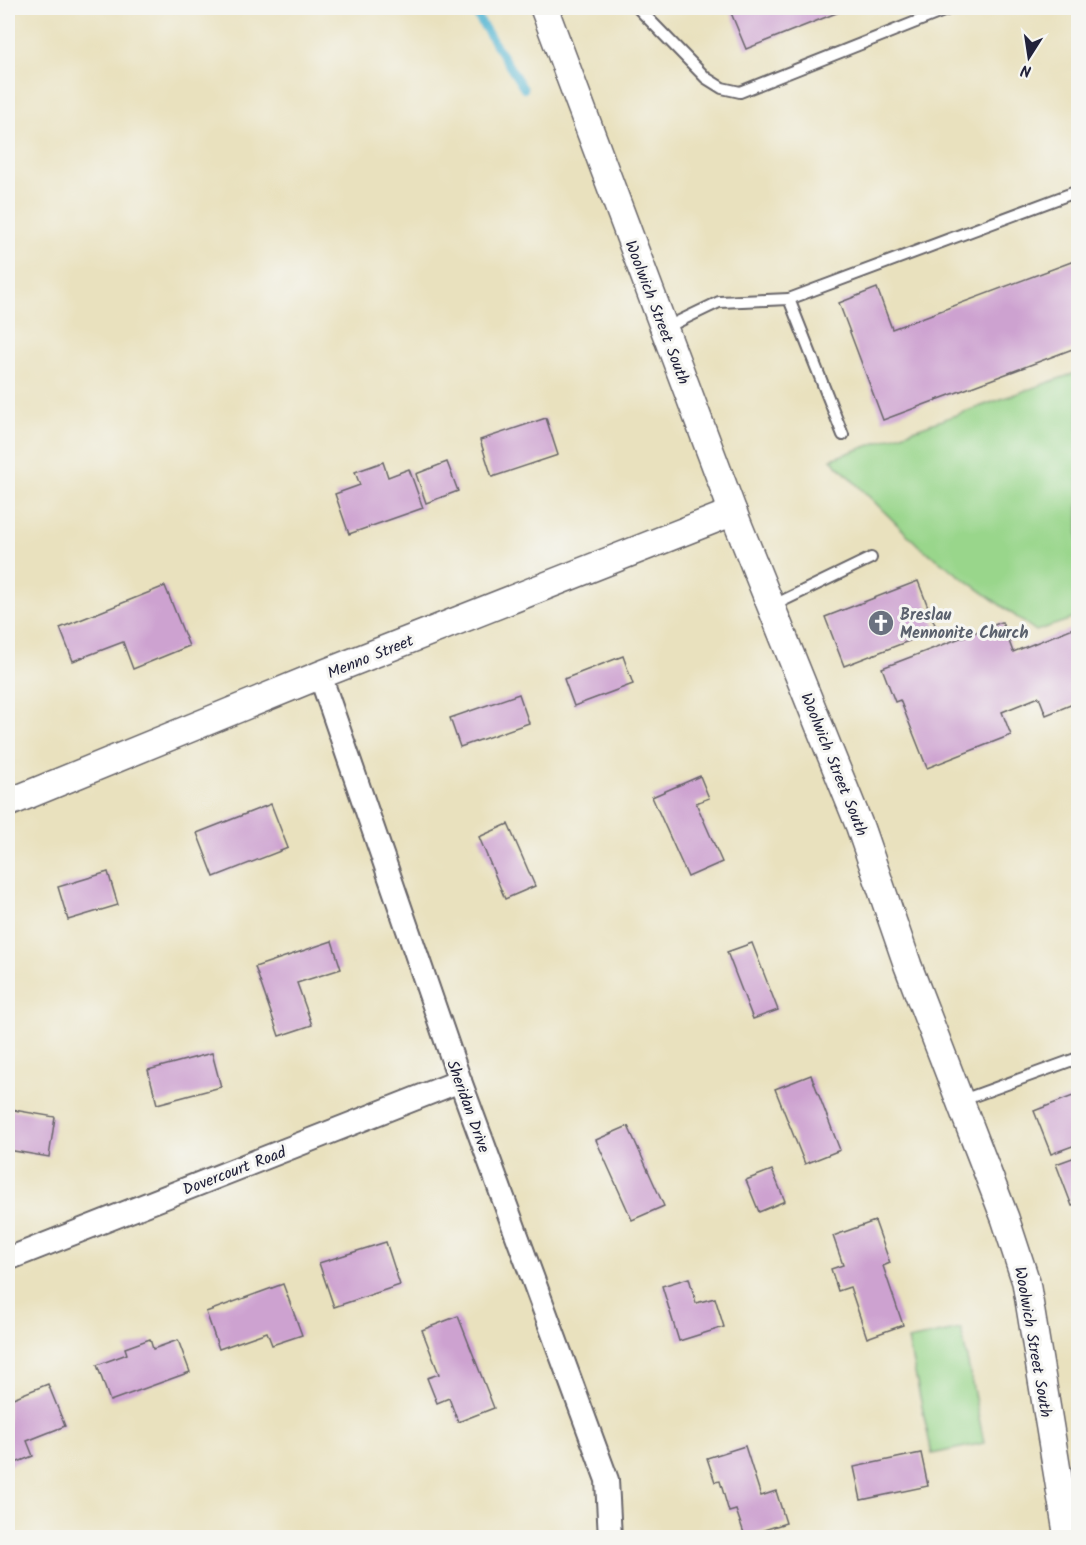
<svg xmlns="http://www.w3.org/2000/svg" width="1086" height="1545" viewBox="0 0 1086 1545" font-family="Kalam,sans-serif">
<rect width="100%" height="100%" fill="#f6f6f2"/>
<filter id="ink" filterUnits="userSpaceOnUse"><feTurbulence type="fractalNoise" baseFrequency=".0167" numOctaves="2"/><feDisplacementMap in="SourceGraphic" scale="12" xChannelSelector="R" yChannelSelector="G"/><feConvolveMatrix kernelMatrix="1 2 1 2 8 2 1 2 1" color-interpolation-filters="sRGB"/></filter>
<filter id="wash" filterUnits="userSpaceOnUse"><feTurbulence type="fractalNoise" baseFrequency=".008" numOctaves="4" result="noise"/><feDisplacementMap in="SourceGraphic" scale="24" xChannelSelector="R" yChannelSelector="G"/><feGaussianBlur stdDeviation="1.35" result="paint"/><feColorMatrix in="noise" values="0 0 0 0 0 0 0 0 0 0 0 0 0 0 0 0 0 1.4 0 .05"/><feComposite in="paint" operator="in"/></filter>
<g filter="url(#wash)">
<rect width="100%" height="100%" fill="#e9e1be"/>
<g fill="#99d68b" stroke="#5e7c63" stroke-width="1.5">
<polygon points="1078,372 1078,617 1036,631 919,546 831,459"/>
<polygon points="961,1329 984,1443 932,1454 908,1340"/>
</g>
<g fill="none" stroke-linecap="round" stroke-linejoin="round">
<polyline stroke="#53b5d2" stroke-width="8" points="472,8 524,89"/>
</g>
<g id="blocks">
<g fill="#cda2d0">
<polygon points="729,8 849,8 746,49"/>
<polygon points="1074,261 1078,272 1078,347 883,420 839,303 877,288 892,329"/>
<polygon points="546,418 558,455 492,477 480,440"/>
<polygon points="383,462 388,477 409,469 423,508 349,534 335,494 360,485 355,472"/>
<polygon points="447,462 458,491 426,503 416,474"/>
<polygon points="918,581 937,630 844,666 825,617"/>
<polygon points="165,586 189,646 133,669 123,642 73,661 60,628"/>
<polygon points="1002,622 1013,652 1078,626 1078,702 1046,715 1039,697 1002,712 1011,735 927,768 900,700 895,702 882,668"/>
<polygon points="623,656 633,684 574,706 564,679"/>
<polygon points="519,694 529,723 460,747 450,718"/>
<polygon points="700,776 709,798 696,803 722,862 688,877 652,797"/>
<polygon points="271,804 288,848 214,877 197,833"/>
<polygon points="508,824 535,886 505,899 479,837"/>
<polygon points="108,872 118,905 68,920 58,887"/>
<polygon points="332,941 341,969 297,983 312,1025 279,1036 255,967"/>
<polygon points="752,943 778,1010 753,1019 727,952"/>
<polygon points="212,1053 221,1087 157,1104 148,1070"/>
<polygon points="811,1075 840,1150 805,1164 775,1089"/>
<polygon points="1078,1094 1078,1144 1051,1154 1034,1111"/>
<polygon points="8,1109 55,1117 49,1157 8,1150"/>
<polygon points="628,1126 664,1206 632,1220 596,1140"/>
<polygon points="1078,1156 1078,1203 1072,1206 1056,1164"/>
<polygon points="772,1170 785,1201 759,1212 746,1180"/>
<polygon points="875,1221 890,1263 883,1266 903,1325 867,1338 850,1287 838,1291 831,1269 843,1265 833,1236"/>
<polygon points="386,1242 400,1285 334,1307 319,1263"/>
<polygon points="689,1278 696,1303 715,1298 724,1327 679,1341 662,1286"/>
<polygon points="283,1284 302,1335 272,1345 267,1332 219,1349 206,1312"/>
<polygon points="458,1316 494,1408 458,1422 449,1398 437,1403 427,1378 439,1374 422,1330"/>
<polygon points="150,1339 153,1349 178,1340 190,1372 110,1401 97,1365 127,1354 125,1348"/>
<polygon points="48,1384 65,1426 27,1441 33,1456 8,1466 8,1400"/>
<polygon points="745,1446 761,1496 776,1491 786,1523 745,1536 736,1510 729,1512 720,1481 715,1482 707,1458"/>
<polygon points="921,1453 928,1486 861,1500 854,1467"/>
</g>
</g>
</g>
<g filter="url(#ink)">
<use href="#blocks" fill-opacity="0" stroke="#686569" stroke-width="1.5"/>
<g fill="none" stroke-linecap="round" stroke-linejoin="round">
<g stroke="#686569" stroke-width="14">
<g id="service">
<polyline points="638,8 706,78 722,88 740,92 951,8"/>
<polyline points="789,299 1078,191"/>
<polyline points="665,328 719,302 789,299 843,435"/>
<polyline points="772,606 871,558"/>
<polyline points="960,1101 1078,1058"/>
</g>
</g>
<g stroke="#686569" stroke-width="26">
<g id="minor">
<polyline points="320,675 460,1081 607,1480 610,1538"/>
<polyline points="8,1259 460,1081"/>
</g>
</g>
<g stroke="#686569" stroke-width="30">
<g id="tertiary">
<polyline points="544,8 733,512 860,827 908,966 1005,1218 1026,1282 1068,1538"/>
<polyline points="8,803 320,675 733,512"/>
</g>
</g>
<use href="#service" stroke="#fff" stroke-width="10"/>
<use href="#minor" stroke="#fff" stroke-width="22"/>
<use href="#tertiary" stroke="#fff" stroke-width="27"/>
</g>
</g>
<defs>
<g id="church-disc" transform="scale(1.35)"><circle r="9.5" fill="#6b7280" stroke="#f6f6f2"/><path d="M-1.2-6h2.4v3.5h3.3v2.4h-3.3V6h-2.4V-.1h-3.3v-2.4h3.3Z" fill="#fff"/></g>
</defs>
<g fill-rule="evenodd">
<use href="#church-disc" x="881" y="623"/>
</g>
<g text-anchor="middle" stroke-width="6" stroke-linejoin="round" paint-order="stroke">
<g font-size="16" fill="#22223b" stroke="#f6f6f2">
<text transform="translate(658 312) rotate(69)" y="6">Woolwich Street South</text>
<text transform="translate(370 656) rotate(-22)" y="6">Menno Street</text>
<text transform="translate(835 764) rotate(68)" y="6">Woolwich Street South</text>
<text transform="translate(469 1106) rotate(70)" y="6">Sheridan Drive</text>
<text transform="translate(234 1170) rotate(-21)" y="6">Dovercourt Road</text>
<text transform="translate(1034 1342) rotate(80)" y="6">Woolwich Street South</text>
</g>
<g font-size="16" font-weight="bold" fill="#5b616d" stroke="#f6f6f2" text-anchor="start">
<text x="900" y="620">Breslau<tspan x="900" dy="18">Mennonite Church</tspan></text>
</g>
</g>
<rect width="1086" height="1545" fill="none" stroke="#f6f6f2" stroke-width="30"/>
<g transform="translate(1029 57) rotate(192)" stroke="#f6f6f2" stroke-width="4.5" paint-order="stroke">
<path d="M0-4.5L10 22L0 15L-10 22Z" fill="#22223b"/>
<text y="-9" font-size="16" font-weight="bold" text-anchor="middle" fill="#22223b">N</text>
</g>
</svg>
